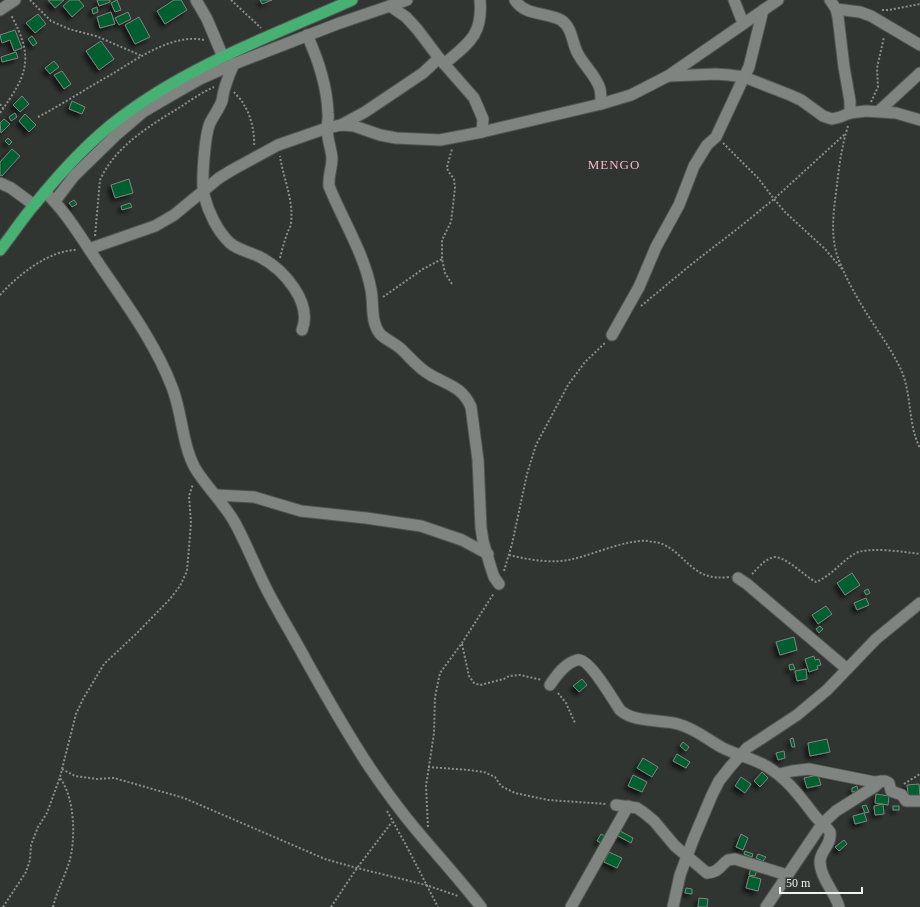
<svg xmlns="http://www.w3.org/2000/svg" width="920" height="907" viewBox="0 0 920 907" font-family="Georgia,serif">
<defs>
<filter id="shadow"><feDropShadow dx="-3.5" dy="3.5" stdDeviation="2" flood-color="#0009"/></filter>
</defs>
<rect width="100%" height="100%" fill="#313532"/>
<g fill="#005f2f" stroke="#7f8480" filter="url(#shadow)">
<polygon points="48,0 64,0 55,8"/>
<polygon points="70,0 79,0 84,6 72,17 63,6"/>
<polygon points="97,0 110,0 110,2 99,6"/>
<polygon points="117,0 121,10 115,12 111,3"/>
<polygon points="174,0 181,0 187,10 165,24 157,11"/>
<polygon points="260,0 272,0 262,4"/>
<polygon points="97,7 98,12 93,14 92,9"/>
<polygon points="111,12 115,24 100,28 97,17"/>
<polygon points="128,12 131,19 119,25 115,18"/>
<polygon points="38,14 46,24 35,33 26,23"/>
<polygon points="139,17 150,37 135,44 125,25"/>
<polygon points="15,30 22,48 14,51 10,40 2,43 0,35"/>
<polygon points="32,36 37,43 33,46 28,39"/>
<polygon points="101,41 114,59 99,70 86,51"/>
<polygon points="16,52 18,58 2,62 1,57"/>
<polygon points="54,61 59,67 50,74 45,68"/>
<polygon points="62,71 71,84 64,89 54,75"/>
<polygon points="22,96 29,104 20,112 13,105"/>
<polygon points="72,101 85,107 82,114 69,109"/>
<polygon points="15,113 17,117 11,121 9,117"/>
<polygon points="25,114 36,125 29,132 19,121"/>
<polygon points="4,119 10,124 1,133 0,123"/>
<polygon points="8,138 12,142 9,145 5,141"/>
<polygon points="12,149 20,156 2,176 0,175 0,162"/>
<polygon points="129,179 133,193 115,198 111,185"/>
<polygon points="74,200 77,204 72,207 69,203"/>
<polygon points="130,203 132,207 122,210 121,206"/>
<polygon points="852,573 860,585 845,595 837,583"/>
<polygon points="868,589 870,593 866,595 864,591"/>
<polygon points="866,598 869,605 857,610 854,603"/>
<polygon points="826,606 832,614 818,624 812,615"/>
<polygon points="820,626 823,629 819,633 816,629"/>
<polygon points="794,637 797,650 780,655 776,642"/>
<polygon points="814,656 815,660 819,659 821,665 817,666 818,669 809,672 805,659"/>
<polygon points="793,664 795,669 790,670 789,665"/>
<polygon points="806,669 807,679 797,681 795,671"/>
<polygon points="582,679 587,685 579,692 573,686"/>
<polygon points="793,738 795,747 792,747 790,739"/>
<polygon points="827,739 830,752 810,756 808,743"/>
<polygon points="683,742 689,747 686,751 680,746"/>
<polygon points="784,751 785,758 778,760 776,753"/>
<polygon points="677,754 690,762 686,768 673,761"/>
<polygon points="643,758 658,767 652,777 637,768"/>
<polygon points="762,772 768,778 760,787 754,781"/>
<polygon points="633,775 647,782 642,792 628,786"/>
<polygon points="818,775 821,785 807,788 804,778"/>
<polygon points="741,777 751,784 745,793 735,786"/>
<polygon points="919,784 920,798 909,800 907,785"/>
<polygon points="857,786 858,791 852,792 852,788"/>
<polygon points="876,794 889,796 888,805 875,803"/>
<polygon points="883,804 884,814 875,815 874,806"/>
<polygon points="866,805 869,812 865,813 862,806"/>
<rect x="893" y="806" width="6" height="4"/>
<polygon points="864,813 867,821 855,824 853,816"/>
<polygon points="620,831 633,838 631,843 618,836"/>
<polygon points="601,834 605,836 601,843 597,841"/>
<polygon points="741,834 748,838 743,850 736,847"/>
<polygon points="844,840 847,844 839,851 835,847"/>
<polygon points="745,851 753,854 752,857 744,854"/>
<polygon points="609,852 622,858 617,868 604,862"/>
<polygon points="758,854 766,857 763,861 756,858"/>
<polygon points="751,868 757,870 755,876 749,875"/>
<polygon points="749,876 761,879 758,891 746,888"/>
<polygon points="686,888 692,889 692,894 685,893"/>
<polygon points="699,898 708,899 707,907 698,907"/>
</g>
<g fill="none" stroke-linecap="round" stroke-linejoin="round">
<g stroke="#515452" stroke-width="13">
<g id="minor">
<polyline points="196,0 207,19 223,57"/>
<path d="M515 0C525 16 546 12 561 20 572 27 572 42 577 52 583 65 596 75 600 89 601 94 601 99 601 104"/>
<polyline points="734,0 743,23"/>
<polyline points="830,0 836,9 838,17 844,67 850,101 850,113"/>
<polyline points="390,6 406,17 417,29 439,58 474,98 483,119 482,132"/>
<polyline points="836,9 860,12 871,16 920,45"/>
<polyline points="0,10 15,0"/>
<path d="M307 35C318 59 327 86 328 113 329 118 327 123 327 128 327 138 331 148 332 158 332 168 328 176 329 186 342 219 365 255 371 290 374 304 370 321 380 334 385 339 394 343 400 348 410 357 418 368 429 374 447 385 462 386 471 407L478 460 481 528 483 541 491 568 494 577 499 584"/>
<path d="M234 64C231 70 228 77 226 84 224 89 223 95 222 101 219 109 214 115 210 123 205 134 201 182 204 195 208 211 217 231 230 243 238 250 250 252 260 257 283 269 313 302 302 330"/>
<path d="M444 64C469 43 483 35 480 0"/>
<polyline points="669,76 716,74 729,75 744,77 790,95 801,100 823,116 832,119 840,117 850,113 866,111 896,113 920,120"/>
<polyline points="879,111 920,73"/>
<polyline points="341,125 365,112 423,73 439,58"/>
<polyline points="0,183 11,188 34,205"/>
<path d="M45 192C63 209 75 228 89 249 117 292 153 337 172 387 182 412 182 444 195 468 207 488 224 503 235 523 247 545 256 569 268 592 280 615 294 638 307 662 327 698 347 733 370 768 385 790 401 812 418 832 439 857 461 881 481 907"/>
<polyline points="55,201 74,176 116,135 143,112 172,95 200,79 234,64 337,24 407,0"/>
<polyline points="89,249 155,226 174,215 219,178 232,170 278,145 327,128 341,125 354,126 380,135 396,138 440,140 482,132 601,104 631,95 668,76 778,0"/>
<polyline points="612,335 639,287 656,247 679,205 694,166 707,145 716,137 744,77 749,67 763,10"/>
<polyline points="216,495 254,497 301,511 366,518 421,526 462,540 488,554"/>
<polyline points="738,578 747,584 847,669"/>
<path d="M550 685C556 676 565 663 577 660 589 657 613 700 620 710 634 723 660 719 678 724 694 728 707 739 721 747 736 755 752 758 766 766 787 778 801 798 815 816 820 822 826 826 830 832 832 844 821 850 820 861 820 878 835 892 839 907"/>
<polyline points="779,774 792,771 809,769 874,782 885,781 889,783 891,791 902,795 906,801 920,801"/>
<path d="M616 805 637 808 643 812 654 821 675 846 707 873C719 872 719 867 728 860L735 859 787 875"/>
<polyline points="571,907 628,806"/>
<polyline points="673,907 680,875 693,840 712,795 719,781 730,767 747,748 797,715 827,690 876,639 920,603"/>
<polyline points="766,907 822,824 836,811 874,787 881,781"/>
</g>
</g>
<g stroke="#515452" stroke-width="13">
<path id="trunk" d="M0 250C12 235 22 219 35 204 60 173 88 142 120 118 189 65 274 35 352 0"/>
</g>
<g stroke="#8b8e8b" stroke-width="2" stroke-dasharray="2 2" stroke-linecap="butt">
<polyline points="30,0 51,21 69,29 96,36 142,56"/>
<polyline points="231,0 261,28"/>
<polyline points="882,10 889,10 920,4"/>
<path d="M234 92C237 96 242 100 244 105 251 115 255 134 254 146"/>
<polyline points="871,102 878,87 877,68 884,37"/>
<polyline points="0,104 3,108"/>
<path d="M0 113C27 75 35 59 11 15"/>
<path d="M38 117C63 104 87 88 112 74 137 59 173 33 204 40"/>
<path d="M848 126C842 145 839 166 837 185 834 208 830 232 837 255 843 272 852 289 861 304 874 327 891 347 902 372 912 397 908 425 920 448"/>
<polyline points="723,143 758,178 774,199 785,212 825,249 843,270"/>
<path d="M95 236 100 180C116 145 151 125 182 106 192 99 203 92 214 87"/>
<path d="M280 258C282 250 284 242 287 234 288 230 291 227 291 223 294 200 283 178 280 156"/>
<polyline points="452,284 445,273 442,259 442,240 451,222 455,188 454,179 448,171 447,167 452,149"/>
<path d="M0 295C18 275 49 250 77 250"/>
<polyline points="383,297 423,269 442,259"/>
<polyline points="641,306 693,263 741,226 774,199 845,134"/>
<path d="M509 555C530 560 553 564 573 559 595 554 627 539 648 541 652 542 656 542 660 543 687 553 691 582 729 577"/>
<polyline points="504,571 512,544 527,474 536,445 568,385 585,362 606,342"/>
<path d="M752 574C757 569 763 561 771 558 782 552 805 577 816 582 831 576 841 562 854 554 868 546 904 552 920 554"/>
<polyline points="462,644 469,676 474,683 480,685 504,679 509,676 520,675 542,680"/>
<polyline points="558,693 566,703 575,723"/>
<polyline points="428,767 469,770 484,772 495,777 501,786 515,793 548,800 607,804"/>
<polyline points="62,769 75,776 97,779 114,778 184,798 325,859 357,868 426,885 458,896"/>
<polyline points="904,784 920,774"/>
<polyline points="387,811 406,845 438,907"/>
<polyline points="428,827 426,786 434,733 435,697 440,673 462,643 494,593"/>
<polyline points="3,907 26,872 30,860 31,845 38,827 47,813 60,777 76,714 83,699 104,664 137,633 170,599 180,586 187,571 191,523 189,496 193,484"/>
<path d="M53 907C57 891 64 878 69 863 76 840 75 798 60 778"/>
<polyline points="331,907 357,868 392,822"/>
</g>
<use href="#minor" stroke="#808481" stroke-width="11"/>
<use href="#trunk" stroke="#46b172" stroke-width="11"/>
</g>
<g text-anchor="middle" stroke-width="4" stroke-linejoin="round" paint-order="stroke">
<g font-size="13" letter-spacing="1" fill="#fab7c7" stroke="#313532">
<text x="614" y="169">MENGO</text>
</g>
</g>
<path d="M780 887v6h82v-6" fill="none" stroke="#f0f2f0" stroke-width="2"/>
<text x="786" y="887" font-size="12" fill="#f0f2f0" stroke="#313532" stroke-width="3" paint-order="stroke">50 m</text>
</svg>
